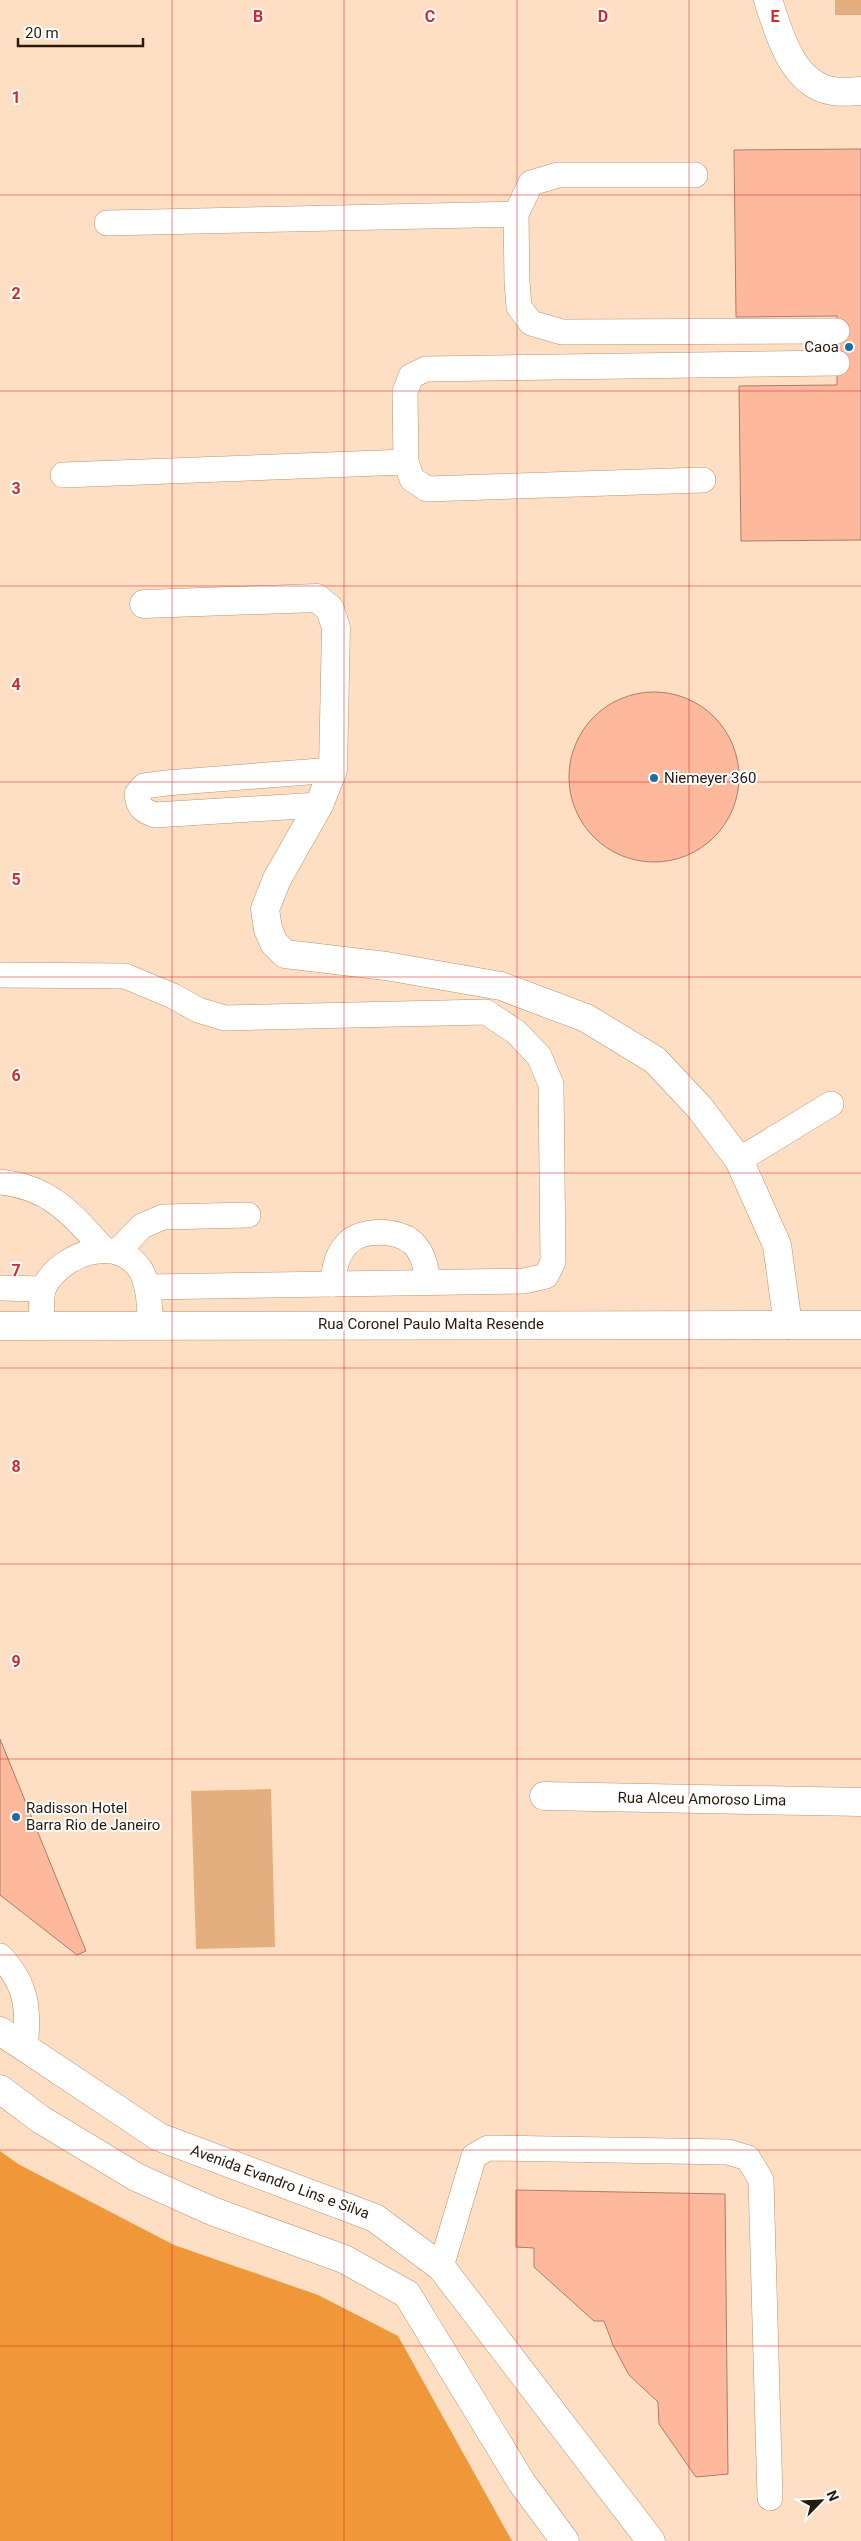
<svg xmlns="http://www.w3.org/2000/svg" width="861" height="2541" viewBox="0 0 861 2541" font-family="Roboto,sans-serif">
<rect width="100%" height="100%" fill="#ffdfc4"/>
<g fill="#e4af7e">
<rect x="835" y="0" width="26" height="15"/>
<polygon points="271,1789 275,1947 196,1949 191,1791"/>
</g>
<polygon fill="#f09739" points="0,2151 18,2164 174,2245 318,2295 398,2336 512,2541 0,2541"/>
<g fill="#feb99d" stroke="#a97c69">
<polygon points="861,149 861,540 741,541 739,386 837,385 837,316 736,317 734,150"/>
<circle cx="654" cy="777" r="85"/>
<polygon points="0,1739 86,1951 77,1955 0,1895"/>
<polygon points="516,2190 725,2194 728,2474 696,2477 659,2424 658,2402 629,2375 613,2345 604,2321 594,2321 534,2267 534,2248 516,2247"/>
</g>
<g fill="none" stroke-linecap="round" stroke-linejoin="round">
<g stroke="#b79372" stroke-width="26">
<g id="service">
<polyline points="695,175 558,175 531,183 516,214 517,281 519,307 531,323 562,332 837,331"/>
<polyline points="107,223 516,214"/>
<polyline points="63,475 406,462"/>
<polyline points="703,480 427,489 412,479 406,462 405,392 411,376 426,369 837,363"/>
<path d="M319 805 155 815C143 811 138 807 137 794L144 786 166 783 333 770"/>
<polyline points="0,975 125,976 173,996 198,1010 225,1018 486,1012 516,1032 539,1056 551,1084 553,1262 546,1276 524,1281 147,1287"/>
<polyline points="739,1160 831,1104"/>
<path d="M0 1182C50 1187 72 1214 104 1250"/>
<polyline points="118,1251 142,1226 163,1217 248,1215"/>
<path d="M333 1284C334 1270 336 1256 346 1245 360 1228 398 1229 413 1243 424 1254 426 1268 428 1282"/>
<polyline points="0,1288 43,1289"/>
<path d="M42 1326C42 1315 40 1297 44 1287 61 1254 116 1234 140 1269 150 1285 149 1307 151 1325"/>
<path d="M0 1956C28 1985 29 2011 25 2049"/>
<polyline points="441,2267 474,2156 488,2148 728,2152 748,2158 761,2180 770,2498"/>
</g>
</g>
<g stroke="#b79372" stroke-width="29">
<g id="minor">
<path d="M768 0C779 33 792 85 833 91 842 93 852 91 861 91"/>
<polyline points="144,604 317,598 330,609 336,628 333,770 319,805 277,879 265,909 268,929 274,943 285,954 386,966 501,986 586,1018 655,1060 699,1107 739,1160 777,1245 788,1325"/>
<polyline points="0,1326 861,1325"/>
<polyline points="544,1796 861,1802"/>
<polyline points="0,2031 159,2137 375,2218 441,2267 651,2541"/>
</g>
</g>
<g stroke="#b79372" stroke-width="29">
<polyline id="tertiary" points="0,2089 40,2119 136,2177 212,2211 344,2259 407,2294 522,2483 565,2541"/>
</g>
<use href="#service" stroke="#fff" stroke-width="25"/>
<use href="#minor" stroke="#fff" stroke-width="28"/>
<use href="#tertiary" stroke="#fff" stroke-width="28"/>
</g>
<path fill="none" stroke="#d62828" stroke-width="1" stroke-opacity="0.55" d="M172 0V2541M344 0V2541M517 0V2541M689 0V2541M0 195H861M0 391H861M0 586H861M0 782H861M0 977H861M0 1173H861M0 1368H861M0 1564H861M0 1759H861M0 1955H861M0 2150H861M0 2346H861"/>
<g fill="#206c9f" stroke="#fff" stroke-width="2">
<circle cx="849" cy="347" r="5"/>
<circle cx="654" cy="778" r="5"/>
<circle cx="16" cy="1817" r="5"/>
</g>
<g text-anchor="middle" stroke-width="4" stroke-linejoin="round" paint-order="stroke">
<g font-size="15" fill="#281a0d" stroke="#fff" text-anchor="start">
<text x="839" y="352" text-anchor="end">Caoa</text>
<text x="664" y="783">Niemeyer 360</text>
<text x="26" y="1813">Radisson Hotel<tspan x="26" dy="17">Barra Rio de Janeiro</tspan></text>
</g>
<g font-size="15" fill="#281a0d" stroke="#fff">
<text x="431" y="1329">Rua Coronel Paulo Malta Resende</text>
<text transform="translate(702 1799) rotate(1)" y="5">Rua Alceu Amoroso Lima</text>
<text transform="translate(280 2182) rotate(20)" y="5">Avenida Evandro Lins e Silva</text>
</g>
</g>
<g font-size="16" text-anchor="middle" font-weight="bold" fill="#d62828" stroke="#fff" stroke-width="4" stroke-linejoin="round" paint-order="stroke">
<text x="258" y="22">B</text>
<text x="430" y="22">C</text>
<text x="603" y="22">D</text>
<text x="775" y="22">E</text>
<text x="16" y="103">1</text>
<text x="16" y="299">2</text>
<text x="16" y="494">3</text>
<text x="16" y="690">4</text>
<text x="16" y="885">5</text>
<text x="16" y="1081">6</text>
<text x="16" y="1276">7</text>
<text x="16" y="1472">8</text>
<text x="16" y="1667">9</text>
</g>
<g transform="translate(821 2501) rotate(66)" stroke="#ffffff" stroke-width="4" paint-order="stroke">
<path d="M0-4L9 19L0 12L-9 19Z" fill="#281a0d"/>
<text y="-8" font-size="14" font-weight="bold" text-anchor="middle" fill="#281a0d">N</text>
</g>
<path d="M18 38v8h125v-8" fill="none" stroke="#281a0d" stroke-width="2.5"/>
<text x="25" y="38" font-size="15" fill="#281a0d" stroke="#ffffff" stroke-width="4" paint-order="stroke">20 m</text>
</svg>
